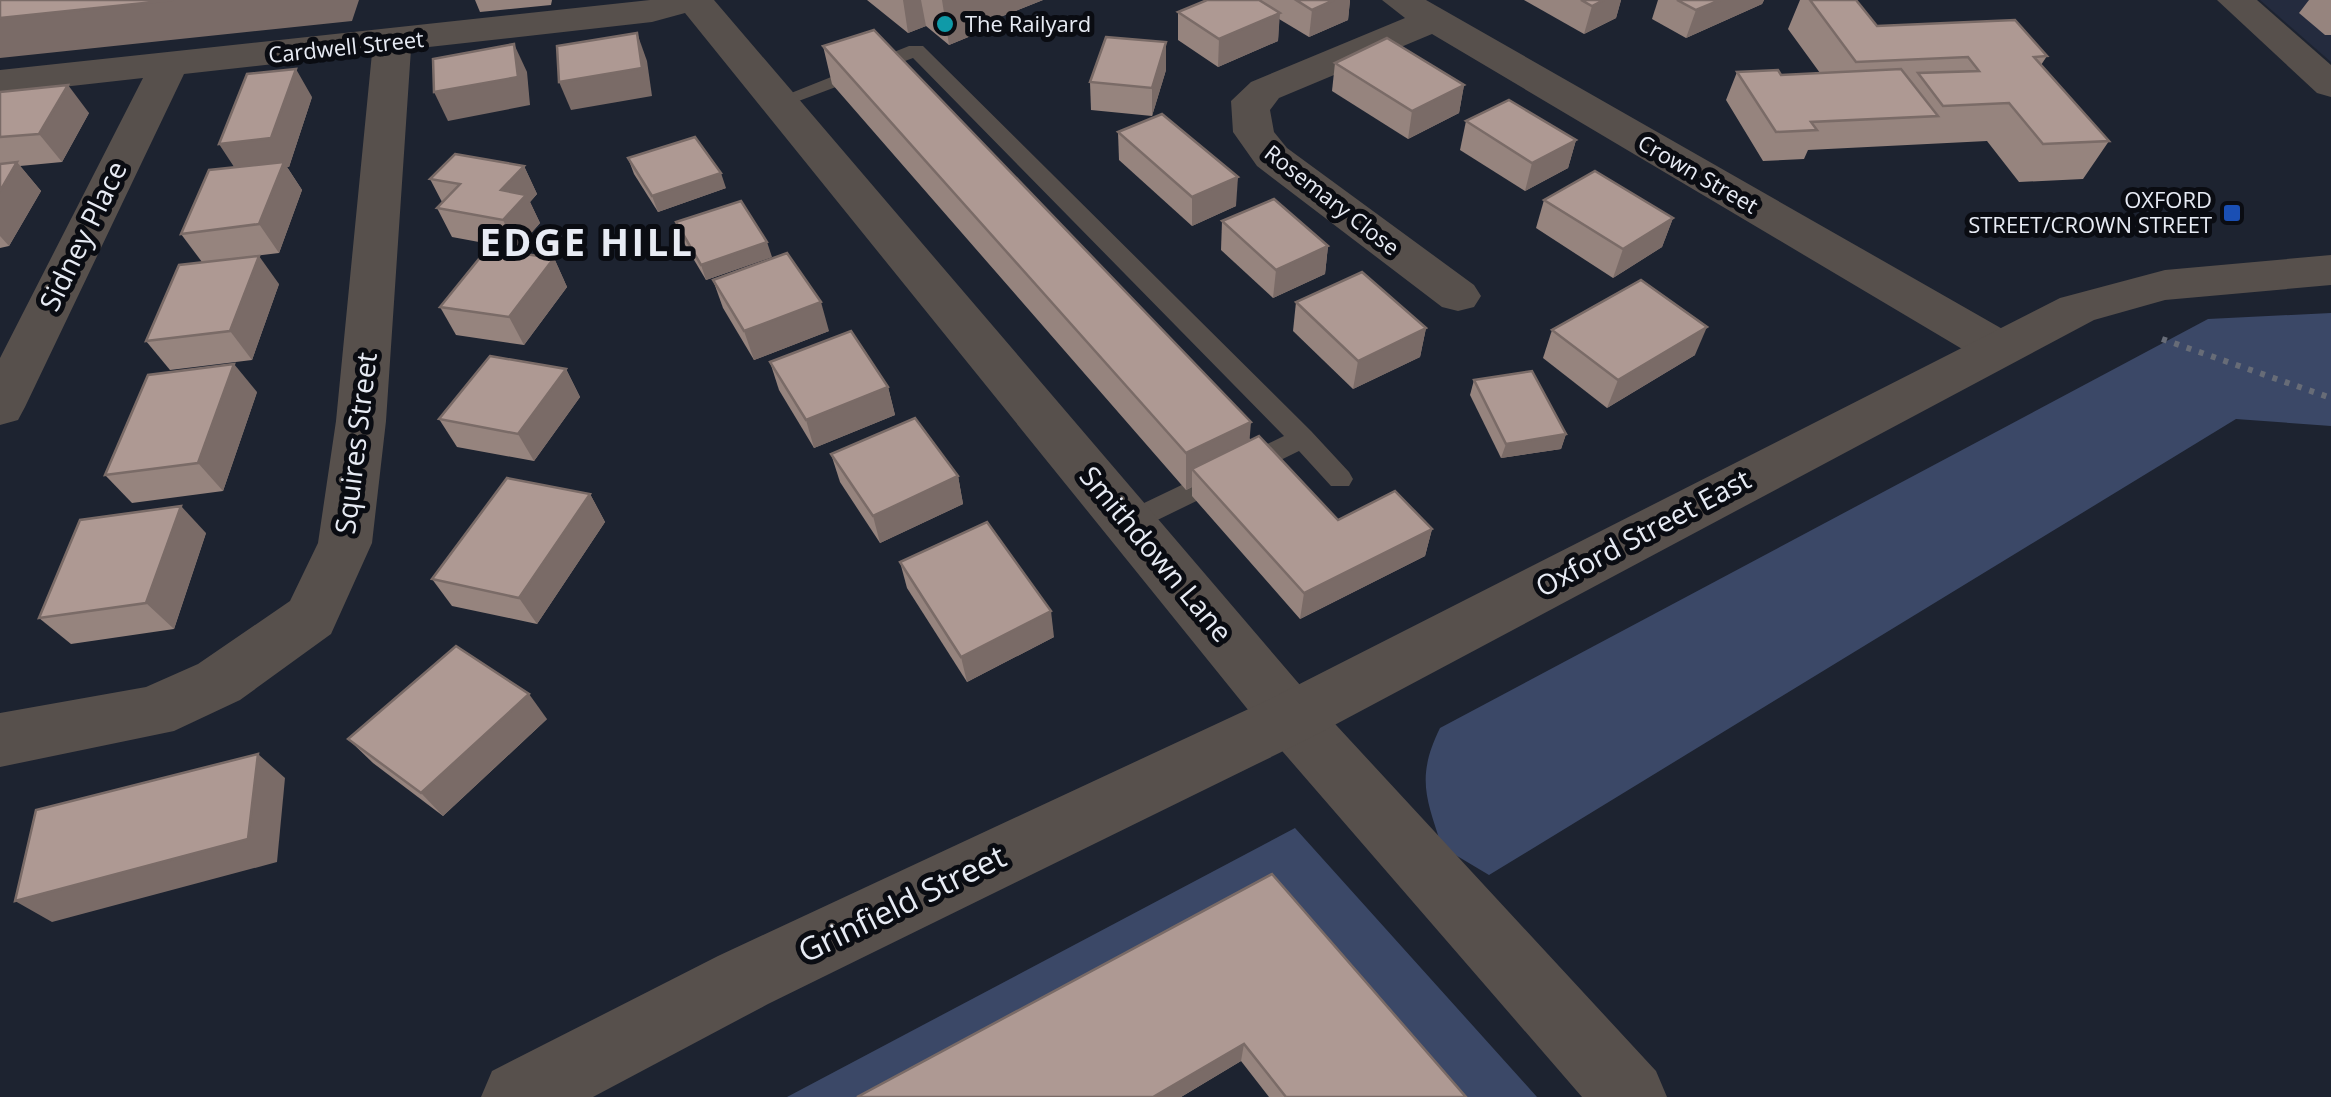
<svg xmlns="http://www.w3.org/2000/svg" width="2331" height="1097" viewBox="0 0 2331 1097" font-family="'Open Sans',sans-serif">
<rect width="100%" height="100%" fill="#1d2330"/>
<polygon fill="#242b3e" points="2260,0 2331,0 2331,62 2276,14"/>
<g fill="#3b4867">
<path d="M2331 313V426L2236 419 1489 875 1442 847C1426 798 1416 777 1440 728L2208 319Z"/>
<polygon points="1295,828 1537,1097 1441,1097 1268,895 897,1097 787,1097"/>
</g>
<g fill="none" stroke-linecap="round" stroke-linejoin="round">
<polyline stroke="#676c77" stroke-width="6" stroke-dasharray="5 8" stroke-linecap="butt" points="2162,339 2331,398"/>
<polygon fill="#57504c" fill-rule="evenodd" points="909,46 923,46 1311,431 1349,472 1353,479 1349,486 1331,486 1299,451 1139,529 1119,529 1115,522 1119,515 1284,436 913,58 788,105 771,101"/>
<g fill="#57504c" fill-rule="evenodd">
<polygon points="650,0 714,0 1312,699 1656,1071 1667,1097 1582,1097 1270,737 685,13 652,22 411,49 386,421 372,543 331,634 240,700 174,731 0,767 0,713 146,687 198,664 290,601 318,543 336,421 372,53 184,74 25,407 18,420 0,425 0,358 143,78 0,94 0,70"/>
<polygon points="1382,0 1426,0 2013,335 2020,347 2013,359 1996,364 1979,359 1432,34 1279,98 1270,110 1274,132 1287,148 1474,285 1481,296 1474,307 1458,311 1442,307 1257,166 1233,132 1231,101 1251,82 1405,18"/>
<polygon points="2217,0 2257,0 2331,65 2331,97 2317,93"/>
</g>
<polygon fill="#57504c" fill-rule="evenodd" points="2331,255 2331,285 2165,300 2094,320 1312,737 768,1004 593,1097 481,1097 492,1071 718,956 1270,699 2060,298 2165,270"/>
</g>
<g fill="#96847e">
<polygon points="475,0 552,0 551,5 480,12"/>
<polygon points="867,0 1043,0 995,19 995,26 949,45 926,26 908,33"/>
<polygon points="1207,0 1350,0 1348,20 1309,37 1279,19 1278,41 1218,67 1178,40 1178,12"/>
<polygon points="1524,0 1621,0 1616,18 1584,34"/>
<polygon points="1658,0 1764,0 1762,4 1686,38 1652,19"/>
<polygon points="1800,0 1856,0 1877,26 2047,56 2041,65 2109,141 2083,179 2019,182 1987,141 1808,150 1804,159 1763,161 1726,100 1737,72 1781,75 1820,73 1788,29"/>
<polygon points="2309,0 2331,0 2331,35 2325,35 2299,13"/>
<polygon points="823,46 1338,520 1432,529 1425,556 1300,619 1192,496 1192,487 1186,490 832,84"/>
<polygon points="1335,63 1464,85 1459,113 1408,139 1332,91"/>
<polygon points="1166,70 1152,116 1091,110 1090,82"/>
<polygon points="0,92 89,113 62,162 20,166 41,191 9,246 0,248"/>
<polygon points="312,97 289,167 287,167 302,190 279,253 202,262 181,234 234,167"/>
<polygon points="1466,121 1576,140 1568,168 1525,191 1460,150"/>
<polygon points="1118,132 1236,206 1192,226 1119,160"/>
<polygon points="628,158 726,188 658,212 634,174"/>
<polygon points="524,166 537,194 530,202 540,223 517,249 452,237 437,208 442,202 430,179"/>
<polygon points="1544,200 1673,218 1662,247 1613,278 1536,228"/>
<polygon points="1222,221 1328,246 1325,274 1273,298 1221,250"/>
<polygon points="676,222 772,257 706,280 681,238"/>
<polygon points="554,258 567,287 524,345 456,335 440,307"/>
<polygon points="713,280 829,331 754,360 723,308"/>
<polygon points="279,284 252,360 170,370 146,341"/>
<polygon points="1296,302 1426,328 1420,357 1353,389 1293,331"/>
<polygon points="1552,330 1695,355 1607,408 1543,358"/>
<polygon points="770,362 888,387 895,415 814,448 779,390"/>
<polygon points="566,369 580,397 534,461 457,447 439,419"/>
<polygon points="1474,380 1566,434 1561,449 1501,458 1470,395"/>
<polygon points="257,392 223,491 132,503 105,475"/>
<polygon points="831,454 958,476 963,504 880,543 840,482"/>
<polygon points="590,494 605,522 537,624 452,606 432,579"/>
<polygon points="206,533 174,629 71,644 39,618"/>
<polygon points="900,562 1054,637 967,682 907,588"/>
<polygon points="547,719 443,816 373,763 348,739"/>
<polygon points="1272,874 1466,1097 1269,1097 1241,1061 1181,1097 857,1097"/>
</g>
<g fill="#7a6b67">
<polygon points="173,0 359,0 352,21 0,58 0,18"/>
<polygon points="903,0 921,0 926,26 908,33"/>
<polygon points="942,0 1043,0 995,19 995,26 949,45"/>
<polygon points="1334,0 1350,0 1348,20 1309,37 1312,10"/>
<polygon points="1604,0 1621,0 1616,18 1584,34 1592,6"/>
<polygon points="1720,0 1764,0 1762,4 1686,38 1696,10"/>
<polygon points="1280,13 1278,41 1218,67 1219,39"/>
<polygon points="637,33 647,61 652,96 571,110 559,82"/>
<polygon points="1166,42 1166,70 1152,116 1152,88"/>
<polygon points="514,44 527,72 530,105 448,121 434,92"/>
<polygon points="296,69 312,97 289,167 287,167 302,190 279,253 259,224 238,173 219,144"/>
<polygon points="68,85 89,113 62,162 39,134"/>
<polygon points="1464,85 1459,113 1408,139 1412,111"/>
<polygon points="1576,140 1568,168 1525,191 1532,163"/>
<polygon points="17,162 41,191 9,246 0,236 0,191"/>
<polygon points="524,166 537,194 530,202 540,223 517,249 503,220 501,190"/>
<polygon points="721,173 726,188 658,212 652,196"/>
<polygon points="1238,177 1236,206 1192,226 1192,197"/>
<polygon points="1673,218 1662,247 1613,278 1623,249"/>
<polygon points="767,242 772,257 706,280 701,265"/>
<polygon points="1328,246 1325,274 1273,298 1276,270"/>
<polygon points="259,256 279,284 252,360 230,331"/>
<polygon points="554,258 567,287 524,345 509,317"/>
<polygon points="821,302 829,331 754,360 744,331"/>
<polygon points="1707,327 1695,355 1607,408 1618,380"/>
<polygon points="1426,328 1420,357 1353,389 1358,361"/>
<polygon points="234,364 257,392 223,491 198,463"/>
<polygon points="566,369 580,397 534,461 518,434"/>
<polygon points="888,387 895,415 814,448 806,420"/>
<polygon points="1251,422 1248,459 1192,469 1192,487 1186,490 1186,453"/>
<polygon points="1566,434 1561,449 1501,458 1506,444"/>
<polygon points="958,476 963,504 880,543 873,516"/>
<polygon points="590,494 605,522 537,624 519,598"/>
<polygon points="181,506 206,533 174,629 146,603"/>
<polygon points="1432,529 1425,556 1300,619 1304,593"/>
<polygon points="1051,611 1054,637 967,682 961,657"/>
<polygon points="529,694 547,719 443,816 421,793"/>
<polygon points="258,754 285,778 277,862 52,922 15,901"/>
<polygon points="1244,1044 1241,1061 1181,1097 1153,1097"/>
</g>
<g fill="#ae9993" stroke="#7a6b67" stroke-width="2.5">
<polygon points="0,0 173,0 0,18"/>
<polygon points="1207,0 1259,0 1280,13 1219,39 1178,12"/>
<polygon points="1296,0 1334,0 1312,10"/>
<polygon points="1581,0 1604,0 1592,6"/>
<polygon points="1677,0 1720,0 1696,10"/>
<polygon points="1810,0 1856,0 1877,26 2015,20 2047,56 2034,57 2109,141 2043,144 2009,103 1943,106 1918,73 1979,71 1968,57 1856,62"/>
<polygon points="874,30 1251,422 1186,453 823,46"/>
<polygon points="637,33 642,68 559,82 557,46"/>
<polygon points="1106,37 1166,42 1152,88 1090,82"/>
<polygon points="1387,38 1464,85 1412,111 1335,63"/>
<polygon points="514,44 518,77 434,92 433,59"/>
<polygon points="296,69 271,138 219,144 247,74"/>
<polygon points="1901,69 1938,116 1811,122 1817,130 1776,132 1737,72 1778,70 1781,75"/>
<polygon points="68,85 39,134 0,137 0,92"/>
<polygon points="1509,100 1576,140 1532,163 1466,121"/>
<polygon points="1162,114 1238,177 1192,197 1118,132"/>
<polygon points="695,137 721,173 652,196 628,158"/>
<polygon points="455,154 524,166 501,190 526,195 503,220 437,208 460,184 430,179"/>
<polygon points="17,162 0,191 0,164"/>
<polygon points="284,162 259,224 181,234 209,170"/>
<polygon points="1595,171 1673,218 1623,249 1544,200"/>
<polygon points="1274,199 1328,246 1276,270 1222,221"/>
<polygon points="741,201 767,242 701,265 676,222"/>
<polygon points="487,249 554,258 509,317 440,307"/>
<polygon points="787,253 821,302 744,331 713,280"/>
<polygon points="259,256 230,331 146,341 179,265"/>
<polygon points="1362,272 1426,328 1358,361 1296,302"/>
<polygon points="1641,280 1707,327 1618,380 1552,330"/>
<polygon points="851,331 888,387 806,420 770,362"/>
<polygon points="490,356 566,369 518,434 439,419"/>
<polygon points="234,364 198,463 105,475 148,375"/>
<polygon points="1532,371 1566,434 1506,444 1474,380"/>
<polygon points="915,418 958,476 873,516 831,454"/>
<polygon points="1259,436 1338,520 1395,491 1432,529 1304,593 1192,469"/>
<polygon points="507,478 590,494 519,598 432,579"/>
<polygon points="181,506 146,603 39,618 80,520"/>
<polygon points="987,522 1051,611 961,657 900,562"/>
<polygon points="456,646 529,694 421,793 348,739"/>
<polygon points="258,754 248,839 15,901 36,810"/>
<polygon points="1272,874 1466,1097 1286,1097 1244,1044 1153,1097 857,1097"/>
</g>
<circle fill="#0f9aa8" stroke="#0a0c12" stroke-width="4" cx="945" cy="24" r="10"/>
<rect fill="#1a4fb4" stroke="#0a0c12" stroke-width="4" x="2222" y="203" width="20" height="20" rx="5"/>
<g text-anchor="middle" stroke-width="10" stroke-linejoin="round" paint-order="stroke">
<g font-size="22" fill="#e7ebf4" stroke="#0a0c12" text-anchor="start">
<text x="965" y="32">The Railyard</text>
<text x="2212" y="208" text-anchor="end">OXFORD<tspan x="2212" dy="25">STREET/CROWN STREET</tspan></text>
</g>
<g font-size="22" fill="#e7ebf4" stroke="#0a0c12">
<text transform="translate(346 47) rotate(-6)" y="8">Cardwell Street</text>
<text transform="translate(1698 174) rotate(30)" y="8">Crown Street</text>
<text transform="translate(1332 200) rotate(38)" y="8">Rosemary Close</text>
</g>
<g font-size="28" fill="#e7ebf4" stroke="#0a0c12">
<text transform="translate(83 236) rotate(-64)" y="10">Sidney Place</text>
<text transform="translate(356 443) rotate(-83)" y="10">Squires Street</text>
<text transform="translate(1643 533) rotate(-28)" y="10">Oxford Street East</text>
<text transform="translate(1156 554) rotate(50)" y="10">Smithdown Lane</text>
</g>
<g font-size="32" fill="#e7ebf4" stroke="#0a0c12">
<text transform="translate(902 904) rotate(-26)" y="11">Grinfield Street</text>
</g>
<g font-size="38" font-weight="bold" letter-spacing="2.5" fill="#e7ebf4" stroke="#0a0c12">
<text x="587" y="256">EDGE HILL</text>
</g>
</g>
</svg>
